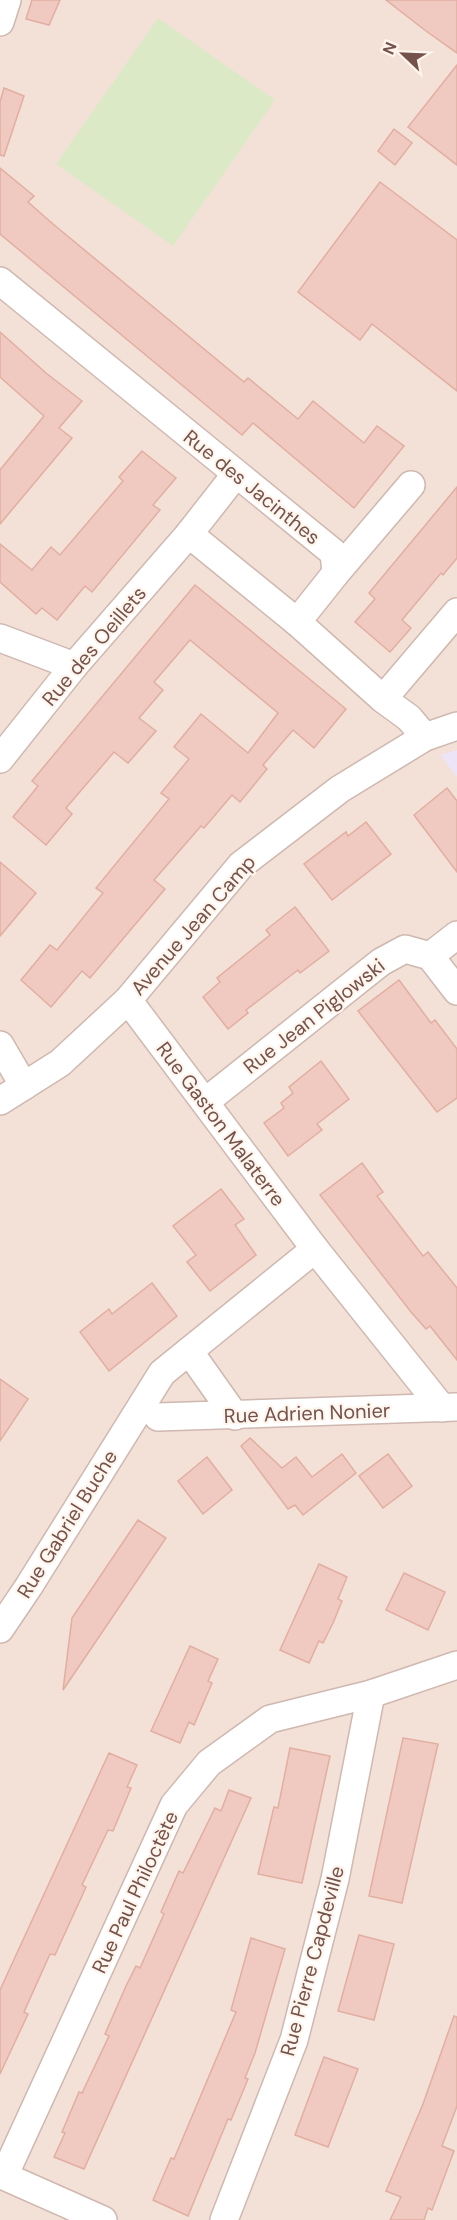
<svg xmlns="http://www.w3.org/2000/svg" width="457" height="2220" viewBox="0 0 457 2220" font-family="'DM Sans',sans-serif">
<rect width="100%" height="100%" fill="#fcf0e7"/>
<rect fill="#f3e0d6" x="0" y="0" width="457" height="2220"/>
<polygon fill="#ede4f8" points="457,750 457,777 440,755"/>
<polygon fill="#dbe9c6" points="158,18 275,100 173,246 56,164"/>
<g fill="#f0cac0" stroke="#e2aea1" stroke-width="1.5">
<polygon points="32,0 60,0 49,25 26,19"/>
<polygon points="386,0 457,0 457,53 426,31"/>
<polygon points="457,65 457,165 408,127"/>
<polygon points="4,88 24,96 4,156 0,155 0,102"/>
<polygon points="394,129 412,143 395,165 378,151"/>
<polygon points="0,168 34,196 28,202 53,224 244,382 248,378 298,419 313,401 364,443 377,426 404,446 354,508 253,423 242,435 0,234"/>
<polygon points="380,182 457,240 457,391 372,324 360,340 298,292"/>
<polygon points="0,332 46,373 82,401 59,428 72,438 0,524 0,470 44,416 0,377"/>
<polygon points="142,451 176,478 153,505 160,510 92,592 85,586 57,620 42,608 36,614 0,582 0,544 32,570 51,547 60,555 123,481 119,477"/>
<polygon points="457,487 457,558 443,575 441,573 402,620 411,628 390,652 355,622 375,599 369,593"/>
<polygon points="195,585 346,709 314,748 293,730 263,765 267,769 240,802 232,795 204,828 201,826 154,880 165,889 90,978 82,971 51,1007 21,980 50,945 57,950 103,893 96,888 169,799 161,793 189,759 174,747 201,714 248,753 278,713 190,640 154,682 163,690 139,718 156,731 128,763 114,752 66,808 72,814 46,845 13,817 38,786 32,781"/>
<polygon points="447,788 457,801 457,872 414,815"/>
<polygon points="366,822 391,854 332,900 304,864 346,832 348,836"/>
<polygon points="0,862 36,893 0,936"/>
<polygon points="295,907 329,951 300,973 298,970 246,1010 248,1013 228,1029 203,997 220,982 217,978 270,935 266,930"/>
<polygon points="399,980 431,1023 435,1020 457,1049 457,1098 437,1112 358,1011"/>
<polygon points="321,1061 349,1099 317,1124 322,1130 288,1156 264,1123 284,1108 281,1103 293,1093 289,1087"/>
<polygon points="362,1163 383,1192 377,1196 423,1256 428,1252 457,1288 457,1360 430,1326 426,1329 411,1312 320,1195"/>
<polygon points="221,1189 244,1219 235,1225 256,1255 210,1291 187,1262 196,1255 173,1226"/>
<polygon points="152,1283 177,1316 109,1371 80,1332 109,1309 112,1314"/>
<polygon points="0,1379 28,1399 0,1441"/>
<polygon points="250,1438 282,1468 296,1457 312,1477 342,1454 356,1473 303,1515 295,1505 288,1509 241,1446"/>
<polygon points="388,1454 412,1486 383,1508 359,1476"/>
<polygon points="207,1457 232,1490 203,1514 178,1481"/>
<polygon points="138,1520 166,1538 63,1690 72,1618"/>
<polygon points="319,1564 347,1577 338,1599 342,1601 333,1623 323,1643 319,1641 309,1663 280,1650"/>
<polygon points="404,1573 445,1592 428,1630 386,1610"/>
<polygon points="190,1646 218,1659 208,1681 212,1683 194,1725 189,1722 180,1743 151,1731"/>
<polygon points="403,1738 438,1744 402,1903 369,1896"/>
<polygon points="290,1748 330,1756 302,1883 258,1874 274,1807 278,1808"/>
<polygon points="109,1753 137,1765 127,1787 131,1788 113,1831 108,1830 82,1885 86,1887 55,1955 50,1954 24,2012 28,2014 0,2074 0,1990"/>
<polygon points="229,1790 251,1798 84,2169 54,2157 65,2133 62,2132 79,2092 82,2093 109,2036 105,2034 126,1986 136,1966 140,1968 164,1914 161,1912 179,1871 183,1873 215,1808 221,1811"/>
<polygon points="359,1935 394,1944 374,2020 338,2011"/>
<polygon points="251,1938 285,1949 255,2053 245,2078 248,2079 231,2120 228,2119 188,2216 153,2200 171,2158 174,2159 236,2012 231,2010"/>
<polygon points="454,2016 457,2017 457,2106 442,2146 454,2151 432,2210 428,2208 424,2220 390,2220 401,2197 386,2191 423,2104"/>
<polygon points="324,2057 358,2069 328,2147 295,2135"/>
</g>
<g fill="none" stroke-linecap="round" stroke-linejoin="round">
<g stroke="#cfb8b0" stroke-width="30">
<g id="minor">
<polyline points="0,22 7,0"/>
<polyline points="0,281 334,553 336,573 297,622 383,699 409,718 425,737"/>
<polyline points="189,534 297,622"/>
<polyline points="336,573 411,485"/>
<polyline points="0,638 74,666"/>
<polyline points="383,699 457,612"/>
<polyline points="0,759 74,666 189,534 236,474"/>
<polyline points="430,956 457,935"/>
<polyline points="128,1000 315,1249 442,1408"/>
<polyline points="0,1045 24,1086"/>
<polyline points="0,1101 60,1063 128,1000 241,865 340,789 425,737 457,726"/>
<polyline points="205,1102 381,962 405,949 430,956 457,991"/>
<polyline points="189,1351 235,1416"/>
<polyline points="158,1417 456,1407"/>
<polyline points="0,1629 29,1586 162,1373 315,1249"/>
<polyline points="103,2220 4,2176 174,1805 209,1763 270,1719 371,1694 457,1665"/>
<polyline points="224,2220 294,2040 335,1879 371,1694"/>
</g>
</g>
<use href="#minor" stroke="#fff" stroke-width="27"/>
</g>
<g text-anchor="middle" stroke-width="4.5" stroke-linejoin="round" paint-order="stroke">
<g font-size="20" fill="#75534c" stroke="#fef5ed">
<text transform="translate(252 487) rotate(39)" y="7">Rue des Jacinthes</text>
<text transform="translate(94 646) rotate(-50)" y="7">Rue des Oeillets</text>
<text transform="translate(193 925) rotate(-49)" y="7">Avenue Jean Camp</text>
<text transform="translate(314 1016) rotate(-38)" y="7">Rue Jean Piglowski</text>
<text transform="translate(221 1124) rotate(53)" y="7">Rue Gaston Malaterre</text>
<text transform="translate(307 1413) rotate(-2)" y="7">Rue Adrien Nonier</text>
<text transform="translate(67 1524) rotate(-58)" y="7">Rue Gabriel Buche</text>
<text transform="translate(135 1892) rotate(-65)" y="7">Rue Paul Philoctète</text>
<text transform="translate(312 1961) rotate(-75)" y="7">Rue Pierre Capdeville</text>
</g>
</g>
<g transform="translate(403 54) rotate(293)" stroke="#fef5ed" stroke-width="4.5" paint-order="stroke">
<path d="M0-4.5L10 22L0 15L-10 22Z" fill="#75534c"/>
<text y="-9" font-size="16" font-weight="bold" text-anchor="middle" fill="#75534c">N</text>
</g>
</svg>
